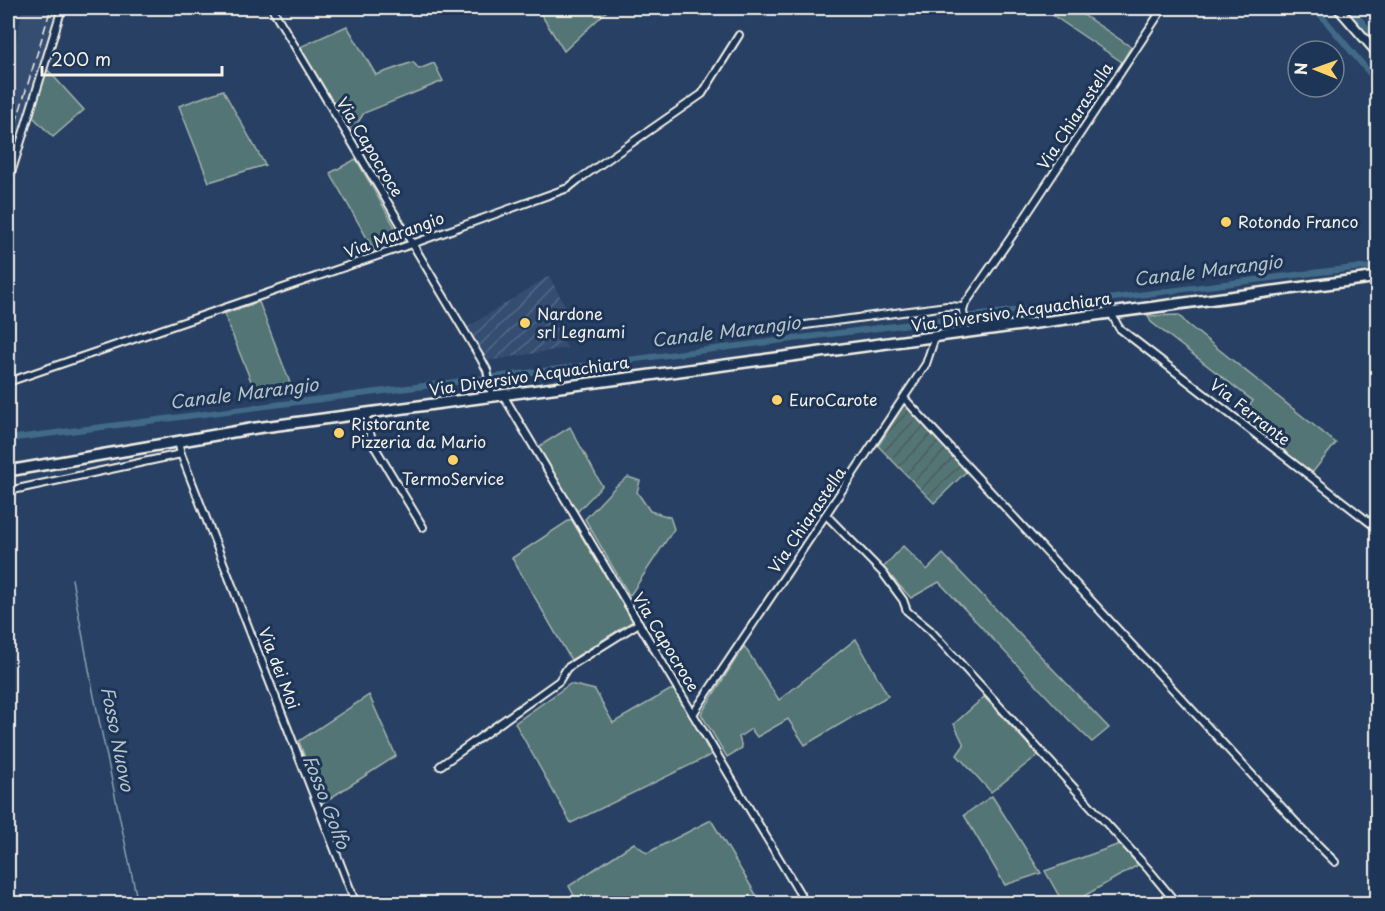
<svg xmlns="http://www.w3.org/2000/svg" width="1385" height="911" viewBox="0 0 1385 911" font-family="'Playpen Sans',sans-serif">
<defs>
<pattern id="industrial-furrows" width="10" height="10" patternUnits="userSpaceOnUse" patternTransform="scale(1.5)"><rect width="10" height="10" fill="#354d71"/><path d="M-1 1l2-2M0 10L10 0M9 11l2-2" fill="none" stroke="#536785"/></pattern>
<pattern id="garden-furrows" width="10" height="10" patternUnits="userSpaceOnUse" patternTransform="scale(1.5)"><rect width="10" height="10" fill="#537474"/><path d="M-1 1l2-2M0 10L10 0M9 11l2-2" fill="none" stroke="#4e5c5b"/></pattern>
</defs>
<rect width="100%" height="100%" fill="#284063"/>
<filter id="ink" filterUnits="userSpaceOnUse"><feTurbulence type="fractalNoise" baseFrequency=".0167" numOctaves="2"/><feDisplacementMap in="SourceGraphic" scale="12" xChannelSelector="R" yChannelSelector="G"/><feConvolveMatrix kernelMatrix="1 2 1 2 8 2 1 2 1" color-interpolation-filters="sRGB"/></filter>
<g filter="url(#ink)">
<polygon fill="#354d71" points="23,8 59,8 8,172 8,80"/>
<polygon fill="url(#industrial-furrows)" points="549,276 566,307 551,316 567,348 487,361 466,328"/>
<g fill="#537474" stroke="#a4b2ae" stroke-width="1.5">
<polygon points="537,8 610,8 564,51"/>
<polygon points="1042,8 1073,8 1131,47 1122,62"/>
<polygon points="347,26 376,75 413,62 419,69 434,63 443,81 364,113 351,133 300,47"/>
<polygon points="46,68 84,110 53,137 31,115"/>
<polygon points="223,90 265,165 209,182 179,106"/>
<polygon points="356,159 404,243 375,252 330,173"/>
<polygon points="259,302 292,388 255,391 224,314"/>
<polygon points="1179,315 1187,324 1336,443 1312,473 1240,418 1253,401 1151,322 1148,316"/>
<polygon points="570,427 602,486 577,512 538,447"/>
<polygon points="628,477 640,481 637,492 650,511 670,517 674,529 631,594 629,595 585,519 616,486"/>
<polygon points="571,519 633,621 571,660 512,558"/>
<polygon points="903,546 927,570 943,554 1109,728 1092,742 1070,721 939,582 911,598 883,568"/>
<polygon points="856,639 888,696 805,745 788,719 757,737 751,729 739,737 742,748 727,757 701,714 744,646 779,700"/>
<polygon points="570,684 595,690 613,723 670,690 676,690 711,755 571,823 515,723"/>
<polygon points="369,695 396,756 321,804 299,741"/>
<polygon points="984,697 1038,755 991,792 957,755 964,745 954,724"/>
<polygon points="992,796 1041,873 1005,885 964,815"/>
<polygon points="711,820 761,903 578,903 569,886 634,843 647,853"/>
<polygon points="1120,844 1138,865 1084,896 1088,903 1063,903 1045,871"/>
</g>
<polygon fill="url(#garden-furrows)" stroke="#a4b2ae" stroke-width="1.5" points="904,405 908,405 968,470 934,503 878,446"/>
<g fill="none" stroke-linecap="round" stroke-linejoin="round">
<g stroke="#88a0ae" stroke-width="1.5">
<polyline points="72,579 94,696 138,904"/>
<polyline points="254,652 278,713"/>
</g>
<g stroke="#406a87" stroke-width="6">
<polyline points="1315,8 1378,83"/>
<polyline points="1350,8 1378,41"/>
<polyline points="1375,8 1378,11"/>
<polyline points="8,439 1287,276 1354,268 1378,267"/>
</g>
<g stroke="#f4f1e8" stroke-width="10">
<g id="minor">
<polyline points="272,8 481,359 487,370 492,396"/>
<polyline points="8,183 62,8"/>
<polyline points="1111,313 1119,328 1378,529"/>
<polyline points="783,328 947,306 963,307"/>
<polyline points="966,333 963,311 965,304 1021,223 1163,8"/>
<polyline points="8,382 412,244 568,188 578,180 702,94 739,35"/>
<polyline points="503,395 806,904"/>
<polyline points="904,398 1302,829 1335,862"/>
<polyline points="365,414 373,444 423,527"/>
<polyline points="178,441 181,454 356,904"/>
<polyline points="8,491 181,454"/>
<polyline points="826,515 883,573 903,600 907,611 930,630 1149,870 1177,904"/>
<polyline points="693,714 926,364 935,337"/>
<polyline points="440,766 559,681 567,668 639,623"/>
</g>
</g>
<g stroke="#f4f1e8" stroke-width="12">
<polyline id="tertiary" points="1338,8 1378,54"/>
</g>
<g stroke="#f4f1e8" stroke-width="14">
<polyline id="secondary" points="8,471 256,428 1378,277"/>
</g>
<use href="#minor" stroke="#1d3557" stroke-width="6"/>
<use href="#tertiary" stroke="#1d3557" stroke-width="8"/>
<use href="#secondary" stroke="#1d3557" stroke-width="9"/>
<polyline stroke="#f4f1e8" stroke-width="1.5" stroke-dasharray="9 4.5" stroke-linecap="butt" points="8,149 51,8"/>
</g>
</g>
<g fill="#ffd166" stroke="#1d3557" stroke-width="2">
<circle cx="1226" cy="222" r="6"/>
<circle cx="525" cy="323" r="6"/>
<circle cx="777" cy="400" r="6"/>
<circle cx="339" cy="433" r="6"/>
<circle cx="453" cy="460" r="6"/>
</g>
<g text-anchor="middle" stroke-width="6" stroke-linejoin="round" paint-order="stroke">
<g font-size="16" fill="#f4f1e8" stroke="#1d3557">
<text transform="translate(1075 116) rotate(-57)" y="6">Via Chiarastella</text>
<text transform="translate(370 147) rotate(59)" y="6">Via Capocroce</text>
<text transform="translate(394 235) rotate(-20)" y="6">Via Marangio</text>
<text transform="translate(1011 312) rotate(-8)" y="6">Via Diversivo Acquachiara</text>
<text transform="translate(529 376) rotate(-8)" y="6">Via Diversivo Acquachiara</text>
<text transform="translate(1250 412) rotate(38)" y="6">Via Ferrante</text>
<text transform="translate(807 520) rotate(-56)" y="6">Via Chiarastella</text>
<text transform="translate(666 642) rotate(59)" y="6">Via Capocroce</text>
<text transform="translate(279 668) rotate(69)" y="6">Via dei Moi</text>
</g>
<g font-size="16" fill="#f4f1e8" stroke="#1d3557" text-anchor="start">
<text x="1238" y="228">Rotondo Franco</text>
<text x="537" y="320">Nardone<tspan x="537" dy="18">srl Legnami</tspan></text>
<text x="789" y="406">EuroCarote</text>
<text x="351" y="430">Ristorante<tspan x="351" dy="18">Pizzeria da Mario</tspan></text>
<text x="453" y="485" text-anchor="middle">TermoService</text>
</g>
<g font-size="18" font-style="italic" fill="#b5c2c6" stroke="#1d3557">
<text transform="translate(1208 271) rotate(-7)" y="6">Canale Marangio</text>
<text transform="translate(726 332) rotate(-7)" y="6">Canale Marangio</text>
<text transform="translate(244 394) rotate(-7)" y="6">Canale Marangio</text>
<text transform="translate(117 739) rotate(79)" y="6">Fosso Nuovo</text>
<text transform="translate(326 802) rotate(69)" y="6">Fosso Golfo</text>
</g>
</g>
<rect width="1385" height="911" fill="none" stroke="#1d3557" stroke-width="30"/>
<rect x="15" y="15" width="1355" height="881" fill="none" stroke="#f4f1e8" stroke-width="2" filter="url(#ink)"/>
<g transform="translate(1316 69) rotate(271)"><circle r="28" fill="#1d3557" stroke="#738091" stroke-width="1.5"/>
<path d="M0-4.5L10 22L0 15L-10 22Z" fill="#ffd166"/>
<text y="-9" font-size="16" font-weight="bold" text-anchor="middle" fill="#f4f1e8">N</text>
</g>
<path d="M42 66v9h180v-9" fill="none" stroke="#f4f1e8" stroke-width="3"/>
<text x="51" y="66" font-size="18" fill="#f4f1e8" stroke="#1d3557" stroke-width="4.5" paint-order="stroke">200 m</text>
</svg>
